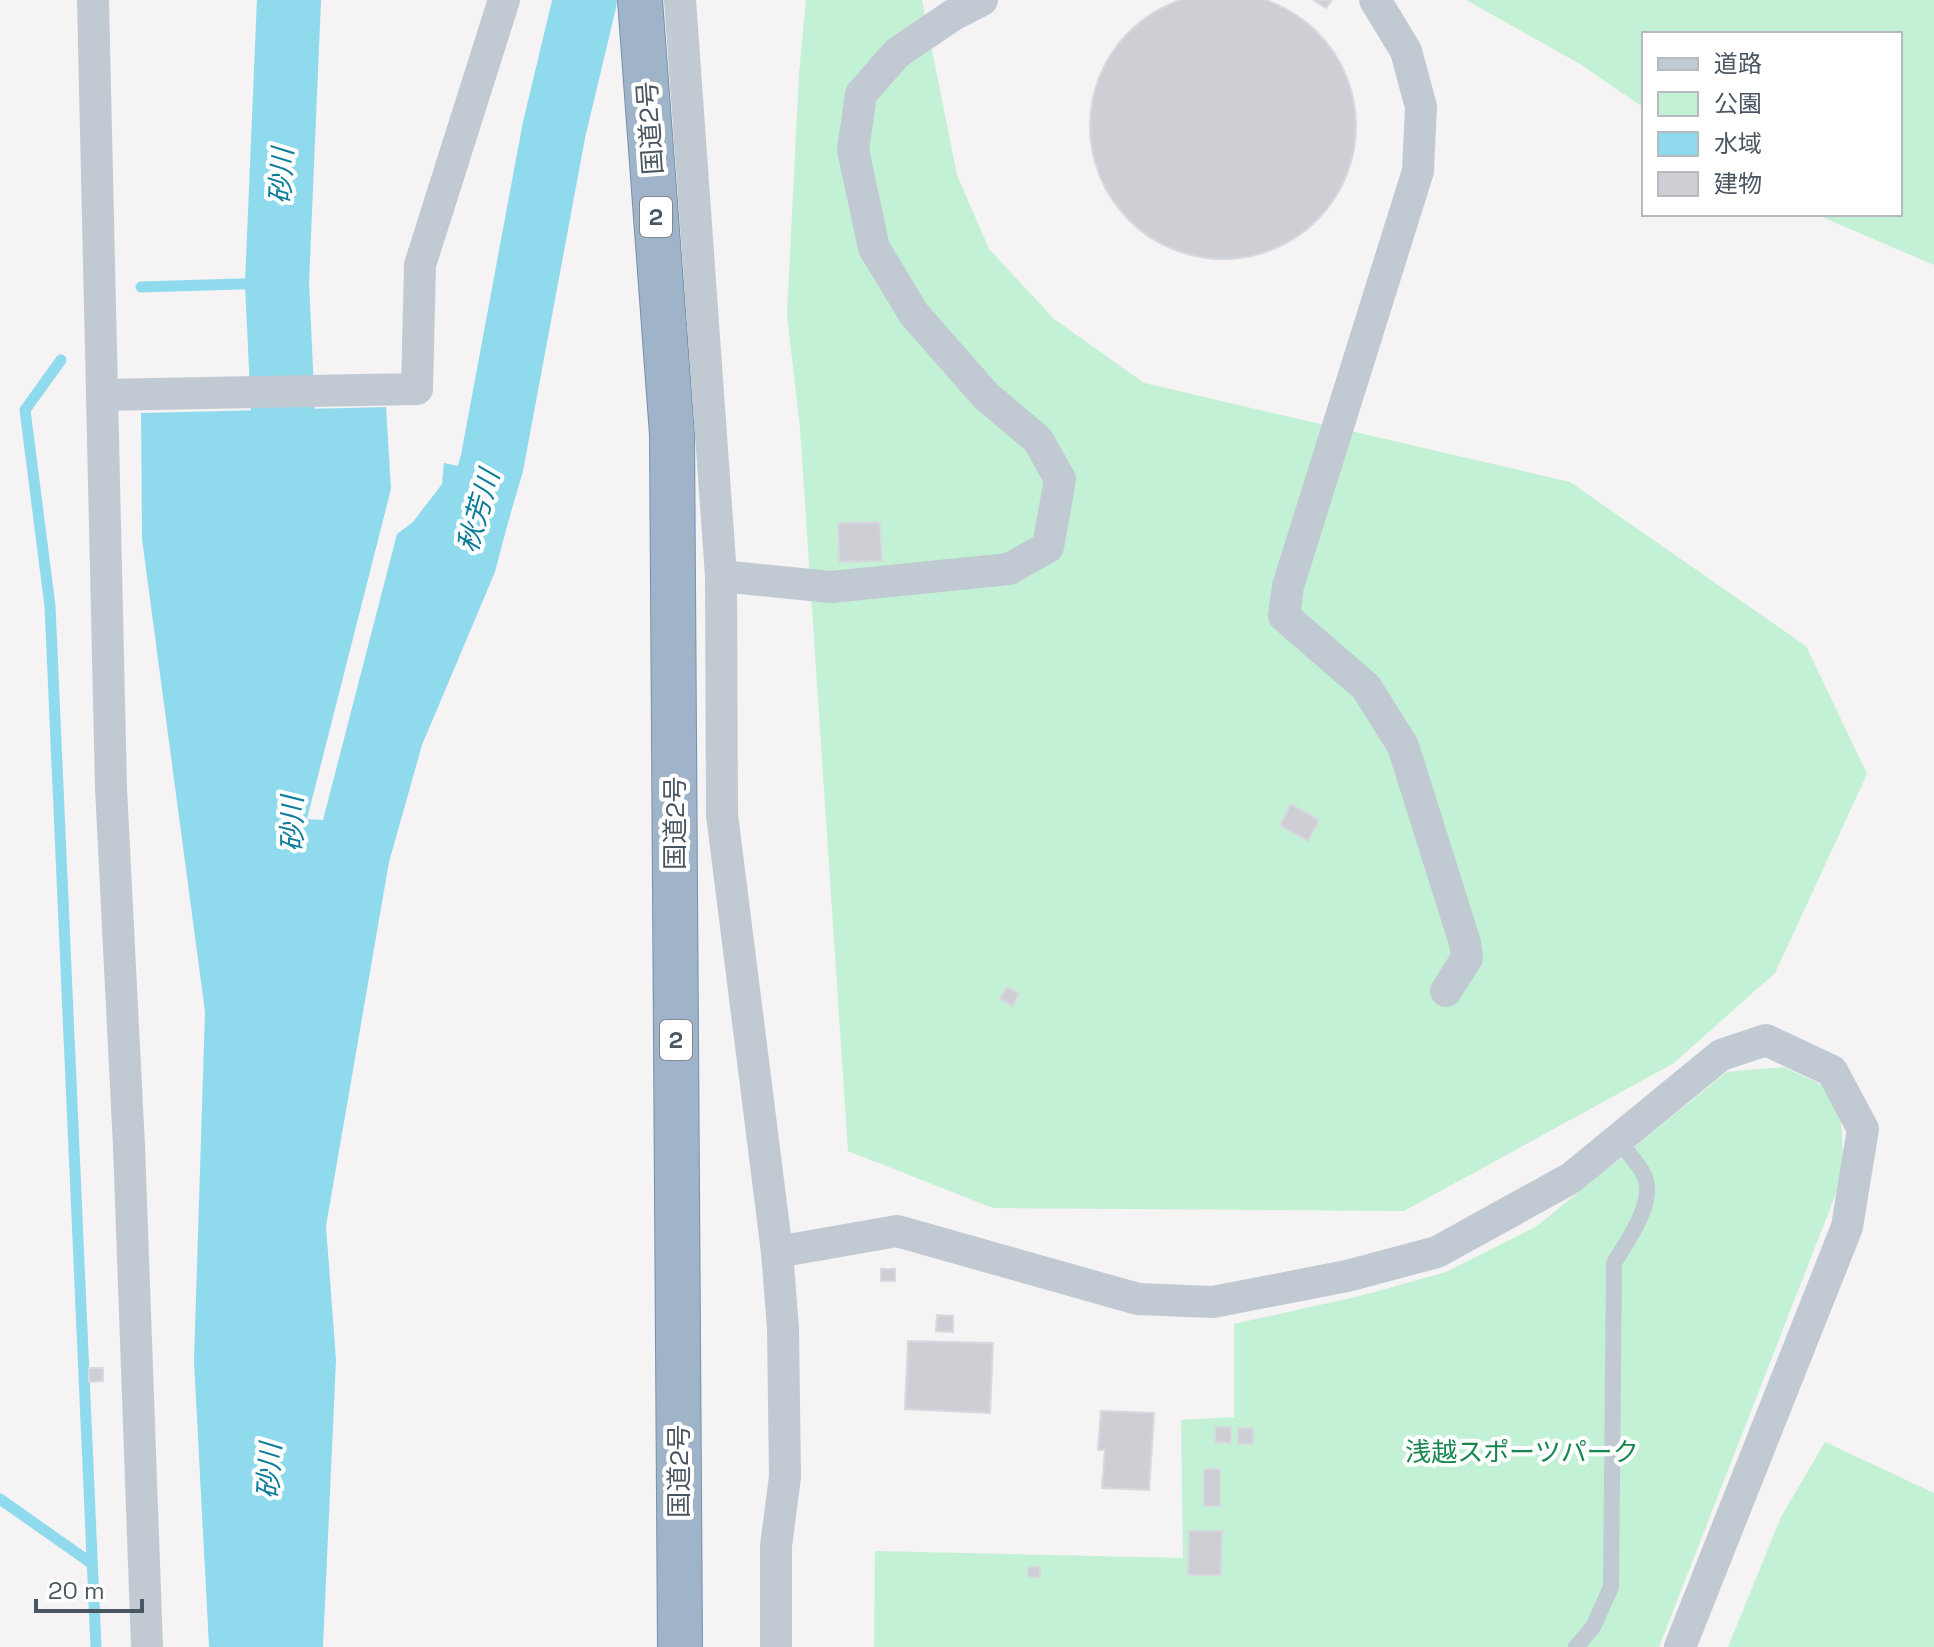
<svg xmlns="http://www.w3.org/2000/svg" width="1934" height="1647" viewBox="0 0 1934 1647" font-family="'Space Grotesk','Noto Sans JP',sans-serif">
<rect width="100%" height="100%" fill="#f5f3f3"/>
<g fill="#c3f1d5">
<polygon points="806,0 922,0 957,175 989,249 1054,319 1144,383 1570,482 1806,646 1867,774 1775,973 1674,1063 1404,1211 993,1208 848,1151 800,428 787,315 799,74"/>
<polygon points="1466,0 1934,0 1934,265 1815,214 1900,214 1900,34 1644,34 1644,108 1580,64"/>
<polygon points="1784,1067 1824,1086 1841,1119 1844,1173 1659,1647 874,1647 875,1551 1183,1558 1181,1420 1234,1417 1234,1324 1360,1296 1446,1272 1537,1226 1727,1072"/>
<polygon points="1825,1442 1934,1493 1934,1647 1728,1647 1781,1517"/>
</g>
<polygon fill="#90daee" points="386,407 391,489 307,819 323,820 397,534 413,522 442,484 444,463 519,479 495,572 422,745 389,862 326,1226 336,1360 323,1647 209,1647 194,1361 205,1012 142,539 141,413"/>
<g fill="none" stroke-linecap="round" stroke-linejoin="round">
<g stroke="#90daee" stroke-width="11">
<polyline points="141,287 277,283"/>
<polyline points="61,360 25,410 50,606 96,1647"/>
<polyline points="0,1499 91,1563"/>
</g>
<g stroke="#90daee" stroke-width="64">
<polyline points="287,497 277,283 289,0"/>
<polyline points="465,556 492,463 554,130 585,0"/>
</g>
</g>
<g fill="#cdcfd5" stroke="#d7d9de" stroke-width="2">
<circle cx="1223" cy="126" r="133"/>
<polygon points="1314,0 1332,0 1326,8"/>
<polygon points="880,522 882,561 839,562 838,523"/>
<polygon points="1291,804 1319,820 1308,841 1280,825"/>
<polygon points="1007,987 1019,994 1013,1006 1000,999"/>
<rect x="881" y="1269" width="14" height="12"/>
<polygon points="937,1315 953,1316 953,1332 936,1331"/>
<polygon points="908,1341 993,1343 990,1413 905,1409"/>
<polygon points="89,1368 103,1368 103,1381 89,1382"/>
<polygon points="1101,1411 1154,1413 1149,1490 1102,1488 1105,1450 1098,1450"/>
<polygon points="1215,1427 1231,1427 1231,1443 1215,1442"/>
<rect x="1238" y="1428" width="15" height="16"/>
<rect x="1204" y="1469" width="16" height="37"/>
<polygon points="1189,1531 1222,1531 1221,1575 1188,1575"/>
<rect x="1028" y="1567" width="12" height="10"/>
</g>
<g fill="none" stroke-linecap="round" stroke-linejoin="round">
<g stroke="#7690ad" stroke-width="46">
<polyline id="trunk" points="640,0 672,434 680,1647"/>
</g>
<path stroke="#c1cad2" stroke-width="16" d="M1576 1647 1593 1627 1611 1587 1614 1263C1627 1241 1657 1201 1644 1175 1638 1162 1625 1150 1617 1139"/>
<g stroke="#c1cad2" stroke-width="32">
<polyline points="93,0 111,788 129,1146 147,1647"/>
<polyline points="680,0 721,576 722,815 777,1252 783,1328 785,1477 776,1546 776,1647"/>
<polyline points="1375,0 1406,51 1421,107 1418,171 1288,586 1284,616 1366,687 1403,746 1465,943 1467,958 1446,991"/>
<polyline points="103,395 417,389 420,265 504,0"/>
<polyline points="721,576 831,587 1009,569 1048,547 1060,479 1038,440 986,396 914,314 874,248 853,150 861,94 897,53 953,15 982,0"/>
<polyline points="777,1252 897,1231 1138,1299 1213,1302 1347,1276 1437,1252 1571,1178 1721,1055 1766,1040 1832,1071 1863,1129 1847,1227 1680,1647"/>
</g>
<use href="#trunk" stroke="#9fb4c9" stroke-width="44"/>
</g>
<g text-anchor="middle" stroke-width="8" stroke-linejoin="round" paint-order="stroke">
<g fill="#fff" stroke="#808990" stroke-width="2">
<rect x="640" y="197" width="32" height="40" rx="6"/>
<rect x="660" y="1020" width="32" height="40" rx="6"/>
</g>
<g font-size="24" font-weight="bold" fill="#4a5661">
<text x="656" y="225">2</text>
<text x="676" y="1048">2</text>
</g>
<g font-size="26" fill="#4a5661" stroke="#fff">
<text transform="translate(650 128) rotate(-94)" y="9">国道2号</text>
<text transform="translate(675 823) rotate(-90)" y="9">国道2号</text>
<text transform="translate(679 1471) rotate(-90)" y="9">国道2号</text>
</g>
<g font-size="26" fill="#17864f" stroke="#fff">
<text x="1522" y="1461">浅越スポーツパーク</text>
</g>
<g font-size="28" font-style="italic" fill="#0c7c9b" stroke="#fff">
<text transform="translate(281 176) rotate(-87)" y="10">砂川</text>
<text transform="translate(478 511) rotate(-74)" y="10">秋芳川</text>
<text transform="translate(292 824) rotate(-90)" y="10">砂川</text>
<text transform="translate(269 1471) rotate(-87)" y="10">砂川</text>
</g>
</g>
<rect x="1642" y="32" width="260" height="184" fill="#ffffff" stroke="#b7bbc0" stroke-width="2"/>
<rect x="1658" y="58" width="40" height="12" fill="#c1cad2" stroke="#b7bbc0" stroke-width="2"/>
<text x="1714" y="72" font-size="24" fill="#4a5661">道路</text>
<rect x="1658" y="92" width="40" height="24" fill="#c3f1d5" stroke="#b7bbc0" stroke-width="2"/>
<text x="1714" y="112" font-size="24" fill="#4a5661">公園</text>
<rect x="1658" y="132" width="40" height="24" fill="#90daee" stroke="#b7bbc0" stroke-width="2"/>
<text x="1714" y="152" font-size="24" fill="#4a5661">水域</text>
<rect x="1658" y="172" width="40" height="24" fill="#cdcfd5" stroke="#b7bbc0" stroke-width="2"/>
<text x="1714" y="192" font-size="24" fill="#4a5661">建物</text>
<path d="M36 1599v12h106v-12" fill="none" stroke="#4a5661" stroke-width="4"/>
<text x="48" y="1599" font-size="24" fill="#4a5661" stroke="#ffffff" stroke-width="6" paint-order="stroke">20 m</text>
</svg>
